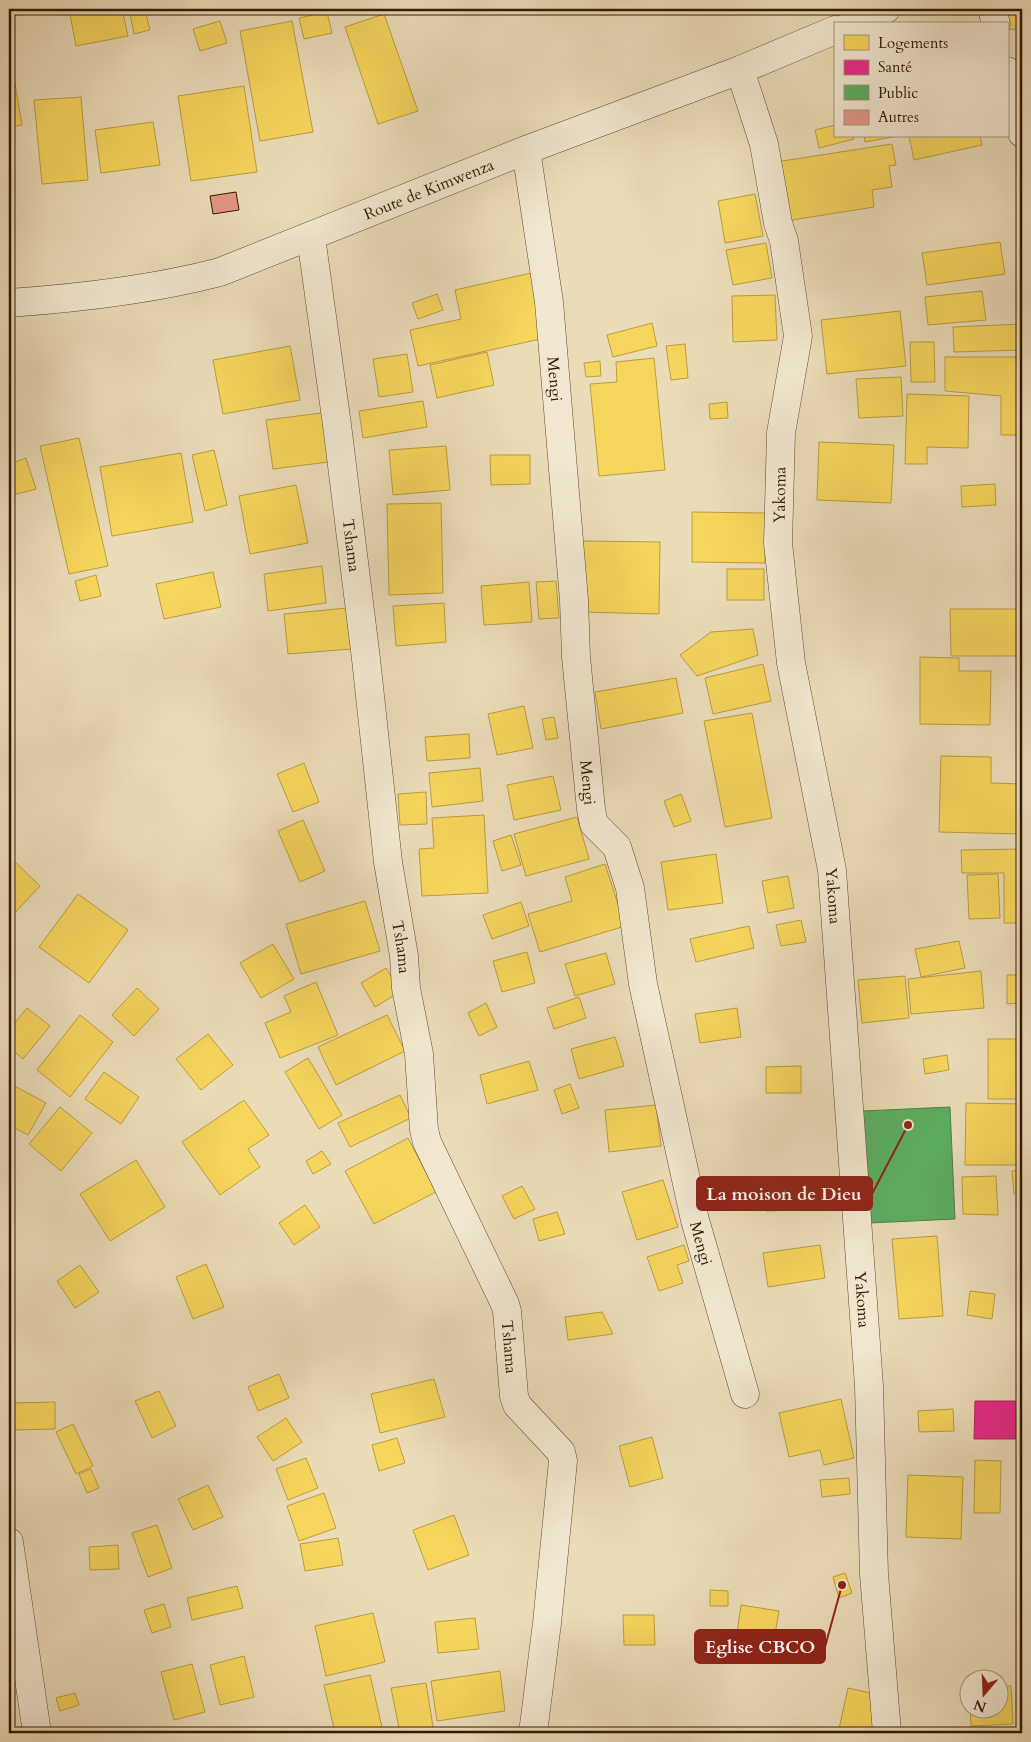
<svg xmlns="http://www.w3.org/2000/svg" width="1031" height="1742" viewBox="0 0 1031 1742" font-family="Cardo,serif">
<rect width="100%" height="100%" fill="#ebdcb8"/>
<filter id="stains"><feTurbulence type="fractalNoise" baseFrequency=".004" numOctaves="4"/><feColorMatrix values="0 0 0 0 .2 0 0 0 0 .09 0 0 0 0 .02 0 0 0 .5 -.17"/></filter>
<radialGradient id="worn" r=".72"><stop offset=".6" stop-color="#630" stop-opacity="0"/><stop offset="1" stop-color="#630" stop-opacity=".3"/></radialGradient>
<g fill="#f6d55c" stroke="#bb9c41">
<polygon points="69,9 122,9 128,36 76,46"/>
<polygon points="129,9 145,9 150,30 134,34"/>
<polygon points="1002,9 1022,9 1022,28 1007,30"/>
<polygon points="327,12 332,33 304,39 299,18"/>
<polygon points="384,14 418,111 378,124 345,27"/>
<polygon points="220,21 227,43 200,51 193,29"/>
<polygon points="292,21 313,132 260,141 240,31"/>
<polygon points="12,66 22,125 9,127 9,67"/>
<polygon points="244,86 257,172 191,181 178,96"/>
<polygon points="81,97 88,180 42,184 34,100"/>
<polygon points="153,122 160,165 101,173 95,130"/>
<polygon points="835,125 835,136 853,136 854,139 819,148 815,130"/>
<polygon points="864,136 898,136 865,142"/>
<polygon points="909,136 980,136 982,145 914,160"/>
<polygon points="892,144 896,165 889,166 892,187 872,190 874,207 786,221 776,162"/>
<polygon points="755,194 763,236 725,243 718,201"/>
<polygon points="1000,242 1005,274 927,285 922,253"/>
<polygon points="766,243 772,278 733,285 726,250"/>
<polygon points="531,273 545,338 418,366 410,330 461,319 455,290"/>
<polygon points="982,291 986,320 928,325 925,297"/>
<polygon points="437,294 443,310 418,319 412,303"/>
<polygon points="775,295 777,340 733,342 732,296"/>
<polygon points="900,311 906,366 827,374 821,320"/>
<polygon points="652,323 657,346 613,357 607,335"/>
<polygon points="1022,324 1022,350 954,352 953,327"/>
<polygon points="910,342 934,342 935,382 911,382"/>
<polygon points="685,344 688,378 671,380 666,346"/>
<polygon points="290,346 300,400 223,414 213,360"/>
<polygon points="487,352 494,385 437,398 430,365"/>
<polygon points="407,354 413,392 379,397 373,359"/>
<polygon points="945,357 1022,357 1022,435 1001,435 1001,396 945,391"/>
<polygon points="654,358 665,470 599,476 590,384 617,382 616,362"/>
<polygon points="600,361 601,376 586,377 584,363"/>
<polygon points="901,377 903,416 859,418 856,379"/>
<polygon points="907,394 969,396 968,448 927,447 927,464 905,464"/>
<polygon points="423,401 427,427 363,438 359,411"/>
<polygon points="727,402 728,418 710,419 709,404"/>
<polygon points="329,412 336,461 273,469 266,420"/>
<polygon points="79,438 108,566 69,574 40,446"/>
<polygon points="819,442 894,445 891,503 817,500"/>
<polygon points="446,446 450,490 393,495 389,450"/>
<polygon points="214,450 227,505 205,511 192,455"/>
<polygon points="181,453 193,522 112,536 100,467"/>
<polygon points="490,455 530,455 530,484 491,485"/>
<polygon points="26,458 36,489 9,496 9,464"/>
<polygon points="995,484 996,505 962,507 961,486"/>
<polygon points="296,485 308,543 250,554 239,496"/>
<polygon points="441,503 443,593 389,595 387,504"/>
<polygon points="692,512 765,513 765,563 692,562"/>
<polygon points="582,541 660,542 659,614 581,612"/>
<polygon points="322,566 326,603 268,611 264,574"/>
<rect x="727" y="569" width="37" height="31"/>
<polygon points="213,572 221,607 164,619 156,584"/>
<polygon points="96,575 101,596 80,601 75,581"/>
<polygon points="556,581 559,618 539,619 536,582"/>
<polygon points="529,582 532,622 484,625 481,586"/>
<polygon points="444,603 446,642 396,646 393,606"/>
<polygon points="347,608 351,649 288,654 284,614"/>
<polygon points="950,609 1022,609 1022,656 951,656"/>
<polygon points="753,629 758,655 697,676 680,655 711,632"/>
<polygon points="920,657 959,658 959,671 991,671 990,725 920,724"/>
<polygon points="763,664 771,701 713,714 705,678"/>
<polygon points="676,678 683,713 601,729 595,692"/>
<polygon points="524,706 533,748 497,755 488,714"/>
<polygon points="752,713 772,818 725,827 704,721"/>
<polygon points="554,717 558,738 546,740 542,719"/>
<polygon points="469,734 470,758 427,761 425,737"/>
<polygon points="941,756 991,757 991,783 1022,784 1022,834 939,832"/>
<polygon points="304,763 319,802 293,812 277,774"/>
<polygon points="480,768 483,801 432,807 429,773"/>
<polygon points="553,776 561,810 514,820 507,785"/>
<polygon points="426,792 427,824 400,825 398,794"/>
<polygon points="681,794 691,821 674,827 664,801"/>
<polygon points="484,815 488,893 422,896 419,849 434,848 432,818"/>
<polygon points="577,817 589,859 526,876 514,834"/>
<polygon points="303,820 325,871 300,882 278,831"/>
<polygon points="511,835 521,865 502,871 493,841"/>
<polygon points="1022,849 1022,923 1004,923 1004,873 962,873 961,850"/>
<polygon points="716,854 723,903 668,910 661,862"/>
<polygon points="9,856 40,886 9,919"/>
<polygon points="605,864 625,926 540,952 528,914 572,901 565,877"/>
<polygon points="998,874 1000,918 969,919 967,875"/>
<polygon points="788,876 794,908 768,913 762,881"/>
<polygon points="78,894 128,930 89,983 39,947"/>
<polygon points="365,901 380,951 301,974 286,924"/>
<polygon points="521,902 529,926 492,939 483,915"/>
<polygon points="801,920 806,942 781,946 776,925"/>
<polygon points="749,926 754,948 696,962 690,939"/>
<polygon points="959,941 965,968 921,977 915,949"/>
<polygon points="273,944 294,979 261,998 240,963"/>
<polygon points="527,952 535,983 502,992 493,961"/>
<polygon points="606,953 615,984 575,996 565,964"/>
<polygon points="386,968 400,992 375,1007 361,983"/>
<polygon points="981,971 984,1008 911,1014 908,979"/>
<polygon points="1007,975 1022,975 1022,1003 1007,1004"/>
<polygon points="905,976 909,1018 862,1023 858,980"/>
<polygon points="316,982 338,1035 280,1058 265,1023 291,1012 284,996"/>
<polygon points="137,988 159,1009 134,1036 112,1015"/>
<polygon points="579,997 586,1018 554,1029 547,1008"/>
<polygon points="486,1003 497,1027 479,1036 468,1013"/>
<polygon points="27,1008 50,1026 23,1059 9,1047 9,1030"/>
<polygon points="737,1008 741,1037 700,1043 695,1014"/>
<polygon points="80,1015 113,1042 70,1097 37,1070"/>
<polygon points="387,1015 405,1051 336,1085 318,1047"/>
<polygon points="208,1034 233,1065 201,1090 176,1059"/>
<polygon points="615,1037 624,1066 579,1079 571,1049"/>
<rect x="988" y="1039" width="34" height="60"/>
<polygon points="947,1055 949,1070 925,1074 923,1059"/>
<polygon points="308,1058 342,1115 319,1129 285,1072"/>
<polygon points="529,1061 538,1090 487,1104 480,1075"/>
<polygon points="801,1066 801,1093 766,1093 766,1067"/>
<polygon points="104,1072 139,1097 121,1124 85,1099"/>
<polygon points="9,1083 46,1103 28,1135 9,1125"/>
<polygon points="570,1084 579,1108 562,1114 554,1090"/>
<polygon points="400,1095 411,1118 350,1147 338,1123"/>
<polygon points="244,1100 269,1135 248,1149 260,1167 220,1195 182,1142"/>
<polygon points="966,1103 1022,1104 1022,1165 965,1165"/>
<polygon points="656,1105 661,1146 609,1152 605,1110"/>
<polygon points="60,1107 92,1133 61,1171 29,1144"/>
<polygon points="408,1138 436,1192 374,1224 345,1171"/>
<polygon points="322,1151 331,1164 313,1174 306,1161"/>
<polygon points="136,1160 165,1207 110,1241 80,1194"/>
<polygon points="1022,1170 1022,1193 1014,1194 1012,1171"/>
<polygon points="996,1176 998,1215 963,1214 962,1177"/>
<polygon points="663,1180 678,1227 637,1240 622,1192"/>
<polygon points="822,1180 824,1209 766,1211 764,1183"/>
<polygon points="522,1186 535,1209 514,1219 502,1196"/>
<polygon points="305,1205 320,1227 294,1245 279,1223"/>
<polygon points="557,1212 565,1234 539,1241 533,1219"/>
<polygon points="937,1236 943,1316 899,1319 892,1239"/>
<polygon points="684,1245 689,1261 677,1265 683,1283 659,1291 647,1257"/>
<polygon points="820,1245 825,1278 768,1287 763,1253"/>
<polygon points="206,1264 224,1307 193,1319 176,1277"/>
<polygon points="80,1265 99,1292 75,1308 57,1281"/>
<polygon points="970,1291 995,1294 992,1319 967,1315"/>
<polygon points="602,1312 613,1334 568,1340 565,1317"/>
<polygon points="279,1374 289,1398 258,1411 248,1387"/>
<polygon points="434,1379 445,1417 380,1433 371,1394"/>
<polygon points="159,1391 176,1426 152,1438 135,1401"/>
<polygon points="841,1399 854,1458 824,1465 820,1450 789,1457 779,1413"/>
<polygon points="55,1402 55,1429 14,1430 14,1403"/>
<polygon points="953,1409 954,1431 919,1432 918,1411"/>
<polygon points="286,1418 302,1442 273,1461 257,1437"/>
<polygon points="73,1424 93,1466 76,1474 56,1432"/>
<polygon points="652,1437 663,1478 630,1487 619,1446"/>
<polygon points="397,1438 405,1463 379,1471 372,1445"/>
<polygon points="306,1458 318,1488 288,1500 276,1469"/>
<polygon points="975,1460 1001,1461 1000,1513 974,1513"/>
<polygon points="91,1469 99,1488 87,1493 79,1474"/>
<polygon points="908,1475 963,1477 961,1539 906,1537"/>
<polygon points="849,1478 850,1494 822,1497 820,1480"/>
<polygon points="208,1485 223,1517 193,1530 178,1499"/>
<polygon points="324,1493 336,1528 299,1541 287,1506"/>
<polygon points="454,1515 469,1555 428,1570 413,1530"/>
<polygon points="157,1525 172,1568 148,1577 132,1533"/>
<polygon points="338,1538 343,1565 305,1571 300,1544"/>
<polygon points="118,1545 119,1569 90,1570 89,1547"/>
<polygon points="845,1573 852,1593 839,1598 833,1577"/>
<polygon points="237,1586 243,1608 192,1620 187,1598"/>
<polygon points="710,1590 728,1591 728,1606 710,1606"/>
<polygon points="164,1604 171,1627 152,1633 144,1610"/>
<polygon points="741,1605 779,1611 772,1652 735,1646"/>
<polygon points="373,1613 385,1662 326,1676 315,1626"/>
<polygon points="623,1615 654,1615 655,1645 624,1645"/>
<polygon points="475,1618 479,1649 438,1653 435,1622"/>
<polygon points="244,1656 254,1697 220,1705 210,1665"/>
<polygon points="192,1664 205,1712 174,1720 161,1672"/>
<polygon points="500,1671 505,1711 437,1721 431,1681"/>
<polygon points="370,1675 382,1727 356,1733 335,1733 324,1685"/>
<polygon points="426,1683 434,1733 400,1733 391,1688"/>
<polygon points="998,1686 1011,1686 1013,1724 971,1726 970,1710 998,1710"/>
<polygon points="848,1688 880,1695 871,1733 856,1733 839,1729"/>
<polygon points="75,1693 79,1705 60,1711 56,1698"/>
</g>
<polygon fill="#e7298a" stroke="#b12461" points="975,1401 1022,1401 1022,1439 974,1439"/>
<polygon fill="#5aae61" stroke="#4e8144" points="950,1107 955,1219 869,1223 863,1111"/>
<polygon fill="#e39784" stroke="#321802" points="236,192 239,210 213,214 210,196"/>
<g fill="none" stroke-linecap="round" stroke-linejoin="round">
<g stroke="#604930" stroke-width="29">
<g id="minor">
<polyline points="992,9 996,24"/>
<polyline points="850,24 886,9"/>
<path id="s1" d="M740 70 764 144 778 223 784 241 798 336 781 433 778 543 791 663 832 870 869 1386 874 1574 887 1733"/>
<polyline points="1007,71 1022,133"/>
<path id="s2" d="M526 150 549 302 574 600 576 657 591 809 594 824 617 847 630 888 643 984 695 1220 745 1394"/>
<path id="s3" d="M311 237 337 425 366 659 388 862 404 956 406 988 419 1054 424 1130 427 1142 505 1304 507 1311 514 1396 517 1405 561 1452 563 1461 547 1623 533 1733"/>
<path id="s4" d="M9 303C80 298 151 290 220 272L526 150 740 70 835 30"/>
<polyline points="9,1542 37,1733"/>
</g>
</g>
<use href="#minor" stroke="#f2e8d1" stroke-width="28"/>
</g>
<g text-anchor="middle" stroke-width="5" stroke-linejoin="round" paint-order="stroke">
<g font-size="16" fill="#321802" stroke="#f2e8d1">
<text dy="6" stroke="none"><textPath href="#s4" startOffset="438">Route de Kimwenza</textPath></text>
<text dy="6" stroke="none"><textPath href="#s2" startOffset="231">Mengi</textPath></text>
<text transform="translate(779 495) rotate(-89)" y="6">Yakoma</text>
<text dy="6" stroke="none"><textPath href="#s3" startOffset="311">Tshama</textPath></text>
<text dy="6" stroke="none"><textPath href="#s2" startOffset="636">Mengi</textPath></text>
<text dy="6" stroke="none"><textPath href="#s1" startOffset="839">Yakoma</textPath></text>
<text dy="6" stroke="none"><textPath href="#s3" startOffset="716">Tshama</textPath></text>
<text dy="6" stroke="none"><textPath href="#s2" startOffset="1116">Mengi</textPath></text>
<text dy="6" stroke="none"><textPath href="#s1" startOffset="1244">Yakoma</textPath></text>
<text dy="6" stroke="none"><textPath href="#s3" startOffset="1136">Tshama</textPath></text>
</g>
</g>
<path fill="none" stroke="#8f2418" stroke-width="2" d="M908 1125L872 1194M842 1585L825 1647"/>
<g fill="#8f2418" stroke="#f2e8d1" stroke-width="2">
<circle cx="908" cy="1125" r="5"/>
<circle cx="842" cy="1585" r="5"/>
</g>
<g fill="#8f2418" stroke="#8f2418" stroke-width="2">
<rect x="697" y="1177" width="175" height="33" rx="5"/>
<rect x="695" y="1630" width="130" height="33" rx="5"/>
</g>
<g font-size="18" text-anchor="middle" font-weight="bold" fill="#fff">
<text x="784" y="1200">La moison de Dieu</text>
<text x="760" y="1653">Eglise CBCO</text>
</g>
<rect width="1031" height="1742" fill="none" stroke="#ebdcb8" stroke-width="30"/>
<rect x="10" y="10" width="1011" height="1722" fill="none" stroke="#321802" stroke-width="2.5"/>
<rect x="15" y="15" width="1001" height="1712" fill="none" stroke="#321802"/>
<rect x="834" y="22" width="175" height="115" fill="#f2e8d1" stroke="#a5957e"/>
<rect x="844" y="35" width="25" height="15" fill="#f6d55c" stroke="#a5957e"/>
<text x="878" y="48" font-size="15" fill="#321802">Logements</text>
<rect x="844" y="60" width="25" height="15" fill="#e7298a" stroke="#a5957e"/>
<text x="878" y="72" font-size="15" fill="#321802">Santé</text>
<rect x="844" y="85" width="25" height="15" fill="#5aae61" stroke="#a5957e"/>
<text x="878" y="98" font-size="15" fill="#321802">Public</text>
<rect x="844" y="110" width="25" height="15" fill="#e39784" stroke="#a5957e"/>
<text x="878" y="122" font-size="15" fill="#321802">Autres</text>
<g transform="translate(984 1694) rotate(199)"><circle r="24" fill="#f2e8d1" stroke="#a5957e"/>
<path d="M0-4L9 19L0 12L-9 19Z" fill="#8f2418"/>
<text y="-8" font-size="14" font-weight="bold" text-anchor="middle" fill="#321802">N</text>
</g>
<rect width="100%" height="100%" filter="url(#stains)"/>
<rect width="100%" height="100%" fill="url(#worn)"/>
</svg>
